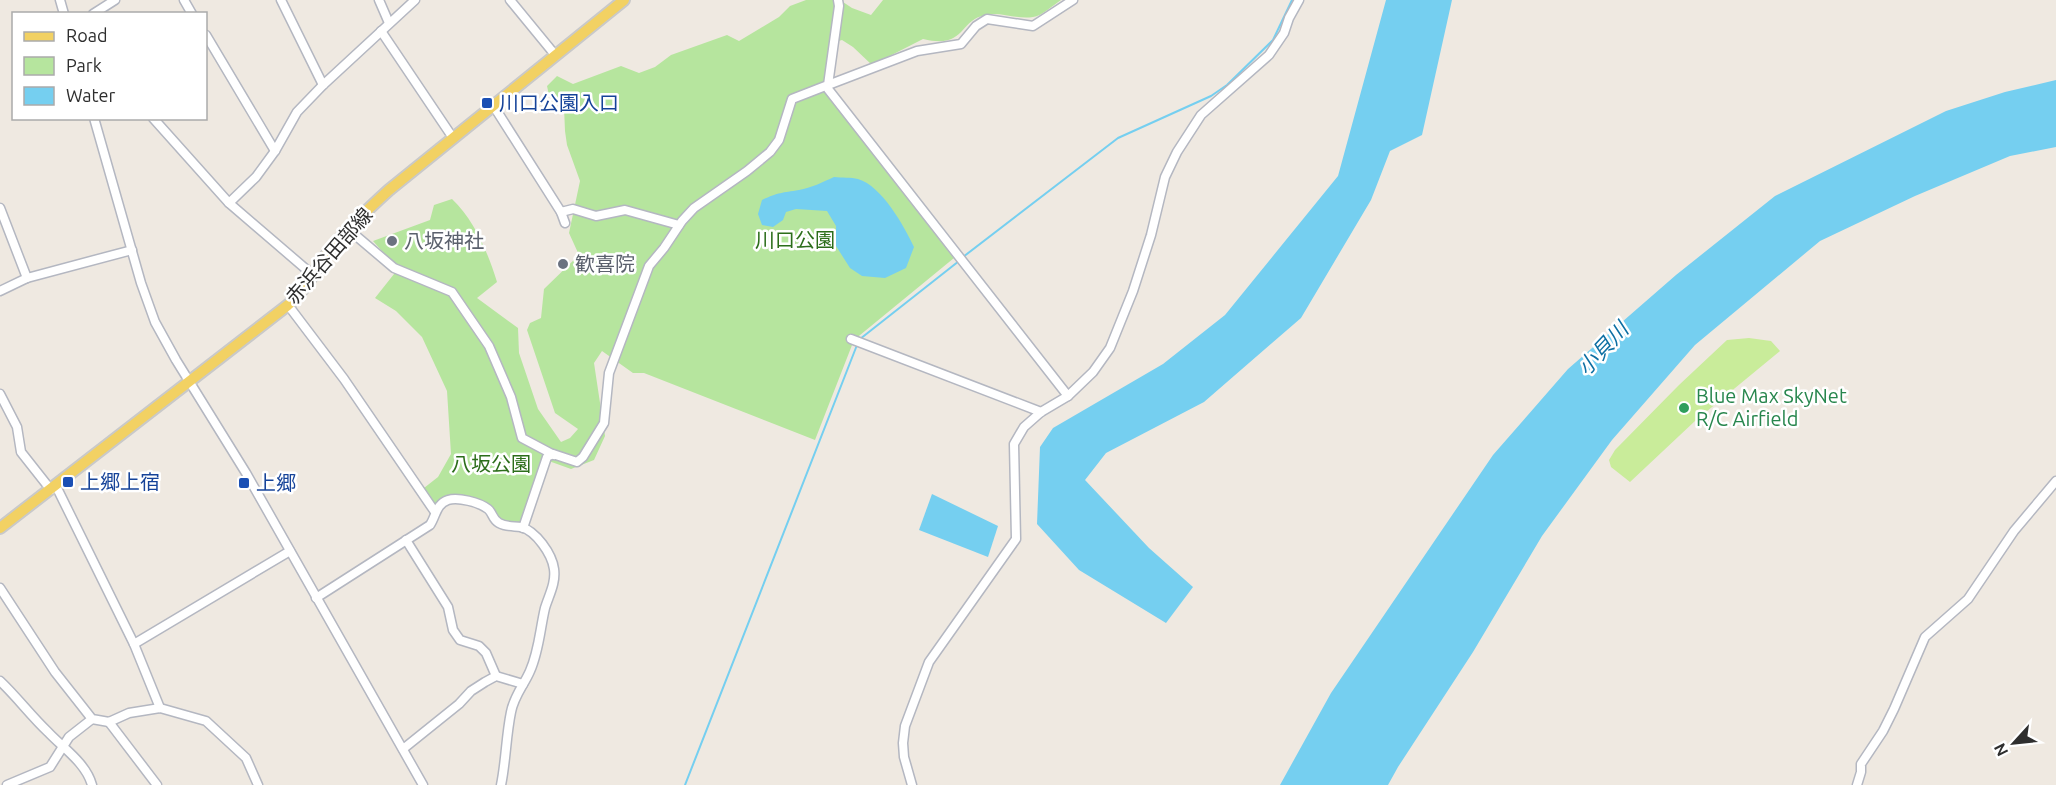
<svg xmlns="http://www.w3.org/2000/svg" width="2056" height="785" viewBox="0 0 2056 785" font-family="Ubuntu,'Noto Sans JP',sans-serif">
<rect width="100%" height="100%" fill="#efe9e1"/>
<path fill="#b6e59e" d="M806 0H840L852 8 871 15 883 0H1061C1053 5 1042 16 1033 17 1018 20 1000 11 985 15 958 21 966 49 923 39L872 65 853 47 842 40 832 43 824 87 954 258 854 340 815 440 644 373H633L602 351 594 363 605 436 594 460 571 469 546 460 523 528 504 526 474 500H443L435 505 424 488 438 477 451 454 447 391 422 337 396 311 375 298 398 269 373 241 430 220 434 205 452 199C475 221 488 253 497 282L477 298 518 328 519 353 538 409 561 442 570 438 578 429 555 413 527 330 530 323 541 318 544 289 579 255 569 233 580 181 567 145 565 131 564 107 549 95 547 86 557 76 573 84 621 66 639 73 655 67 671 55 727 35 739 41 779 17 790 6Z"/>
<polygon fill="#c9ec9a" points="1749,338 1771,341 1780,351 1695,421 1630,482 1611,467 1609,460 1615,450 1679,385 1727,340"/>
<g fill="#75cff0">
<polygon points="1386,0 1452,0 1422,135 1390,151 1371,200 1301,318 1204,402 1106,453 1085,480 1149,548 1193,587 1166,623 1079,570 1037,524 1040,447 1053,428 1163,364 1225,315 1338,176"/>
<polygon points="2056,80 2056,147 2010,156 1915,196 1820,241 1695,345 1612,440 1542,536 1473,652 1398,767 1388,785 1280,785 1331,693 1493,455 1568,369 1676,275 1775,196 1946,111 2005,92"/>
<path d="M834 177C842 178 851 177 858 179 882 186 904 226 914 247L906 268 885 278 862 276 850 268 836 246V226L827 211 796 209 786 212 783 220 773 227 762 225 758 214 762 200C779 192 782 193 799 190 811 188 823 182 834 177Z"/>
<polygon points="932,494 998,526 988,557 919,530"/>
</g>
<g fill="none" stroke-linecap="round" stroke-linejoin="round">
<g stroke="#75cff0" stroke-width="2">
<polyline points="963,257 1118,138 1211,96 1227,85 1273,40 1292,0"/>
<polyline points="860,339 959,261"/>
<polyline points="685,785 857,345"/>
</g>
<g stroke="#b4b7c1" stroke-width="11">
<g id="minor">
<polyline points="60,0 64,14"/>
<polyline points="184,0 192,14"/>
<polyline points="281,0 323,85"/>
<polyline points="379,0 389,23"/>
<polyline points="510,0 556,56"/>
<polyline points="93,14 115,0"/>
<polyline points="381,31 453,138"/>
<polyline points="206,35 275,151"/>
<polyline points="493,105 561,212 565,223"/>
<polyline points="94,118 141,283 155,322 176,360 246,473 423,785"/>
<polyline points="153,118 229,203 314,276"/>
<polyline points="229,203 256,177 275,151 297,112 323,85 415,0"/>
<polyline points="0,208 27,278"/>
<polyline points="561,212 573,209 596,216 625,210 679,225"/>
<polyline points="348,229 394,268 452,292 489,346 511,397 522,438 554,455"/>
<polyline points="0,291 27,278 132,250"/>
<polyline points="288,305 344,379 435,512"/>
<polyline points="851,339 1041,412"/>
<polyline points="0,394 17,427 21,452 51,490"/>
<polyline points="1068,396 828,89 828,85 917,51 961,44 976,26 987,19 1033,26 1073,0"/>
<polyline points="56,486 134,644 160,708"/>
<polyline points="523,528 547,457 553,454 577,462 583,457 604,423 609,373 649,266 664,248 682,221 694,208 747,171 770,152 779,140 792,99 828,85 839,6 838,0"/>
<polyline points="406,540 448,607 453,630 460,640 479,646 486,653 496,676"/>
<polyline points="0,588 55,672 92,719 109,722 129,713 160,708 206,721 246,758 258,785"/>
<path d="M316 598 430 525C436 516 436 504 448 500 458 497 479 502 488 509 493 513 492 519 499 523 506 527 513 526 521 527 536 531 552 554 554 569 556 583 549 595 545 608 540 629 539 651 530 671 524 685 514 696 511 712 506 736 506 761 501 785"/>
<polyline points="134,644 290,551"/>
<path d="M0 681C17 697 31 716 48 732 63 748 86 763 92 785"/>
<polyline points="109,722 157,785"/>
<polyline points="403,749 459,704 471,691 485,682 496,676 523,684"/>
<polyline points="7,785 50,767 69,737 92,719"/>
<polyline points="912,785 904,757 903,743 905,726 929,662 1016,539 1014,444 1024,427 1041,412 1068,396 1093,372 1110,348 1133,291 1151,235 1165,177 1177,152 1201,115 1269,55 1284,33 1289,18 1299,0"/>
<polyline points="1857,785 1861,772 1861,764 1883,731 1894,709 1925,637 1968,599 2014,531 2056,481"/>
</g>
</g>
<g stroke="#c9c9c9" stroke-width="14">
<path id="major" d="M0 528 288 305C308 288 315 269 330 250 348 228 368 209 389 190L624 0"/>
</g>
<use href="#minor" stroke="#fff" stroke-width="8"/>
<use href="#major" stroke="#f2d163" stroke-width="10"/>
</g>
<g fill="#1a4fb4" stroke="#fff" stroke-width="2">
<rect x="481" y="97" width="12" height="12" rx="3"/>
<rect x="62" y="476" width="12" height="12" rx="3"/>
<rect x="238" y="477" width="12" height="12" rx="3"/>
</g>
<g fill="#6b7280" stroke="#fff" stroke-width="2">
<circle cx="392" cy="241" r="6"/>
<circle cx="563" cy="264" r="6"/>
</g>
<circle fill="#2e9e5b" stroke="#fff" stroke-width="2" cx="1684" cy="408" r="6"/>
<g text-anchor="middle" stroke-width="5" stroke-linejoin="round" paint-order="stroke">
<g font-size="20" fill="#164399" stroke="#fff" text-anchor="start">
<text x="499" y="110">川口公園入口</text>
<text x="80" y="489">上郷上宿</text>
<text x="256" y="490">上郷</text>
</g>
<g font-size="20" fill="#2c6e1b" stroke="#fff">
<text x="795" y="247">川口公園</text>
<text x="491" y="471">八坂公園</text>
</g>
<g font-size="20" fill="#5b616d" stroke="#fff" text-anchor="start">
<text x="404" y="248">八坂神社</text>
<text x="575" y="271">歓喜院</text>
</g>
<g font-size="20" fill="#2e2e2e" stroke="#fff">
<text transform="translate(329 256) rotate(-49)" y="7">赤浜谷田部線</text>
</g>
<g font-size="20" fill="#27864d" stroke="#fff" text-anchor="start">
<text x="1696" y="403">Blue Max SkyNet<tspan x="1696" dy="23">R/C Airfield</tspan></text>
</g>
<g font-size="21" font-style="italic" fill="#0d6fa3" stroke="#fff">
<text transform="translate(1603 349) rotate(-47)" y="7">小貝川</text>
</g>
</g>
<rect x="12" y="12" width="195" height="108" fill="#ffffff" stroke="#ababab" stroke-width="1.5"/>
<rect x="24" y="32" width="30" height="9" fill="#f2d163" stroke="#ababab" stroke-width="1.5"/>
<text x="66" y="42" font-size="18" fill="#2e2e2e">Road</text>
<rect x="24" y="57" width="30" height="18" fill="#b6e59e" stroke="#ababab" stroke-width="1.5"/>
<text x="66" y="72" font-size="18" fill="#2e2e2e">Park</text>
<rect x="24" y="87" width="30" height="18" fill="#75cff0" stroke="#ababab" stroke-width="1.5"/>
<text x="66" y="102" font-size="18" fill="#2e2e2e">Water</text>
<g transform="translate(2014 743) rotate(243)" stroke="#ffffff" stroke-width="4.5" paint-order="stroke">
<path d="M0-4.5L10 22L0 15L-10 22Z" fill="#2e2e2e"/>
<text y="-9" font-size="16" font-weight="bold" text-anchor="middle" fill="#2e2e2e">N</text>
</g>
</svg>
